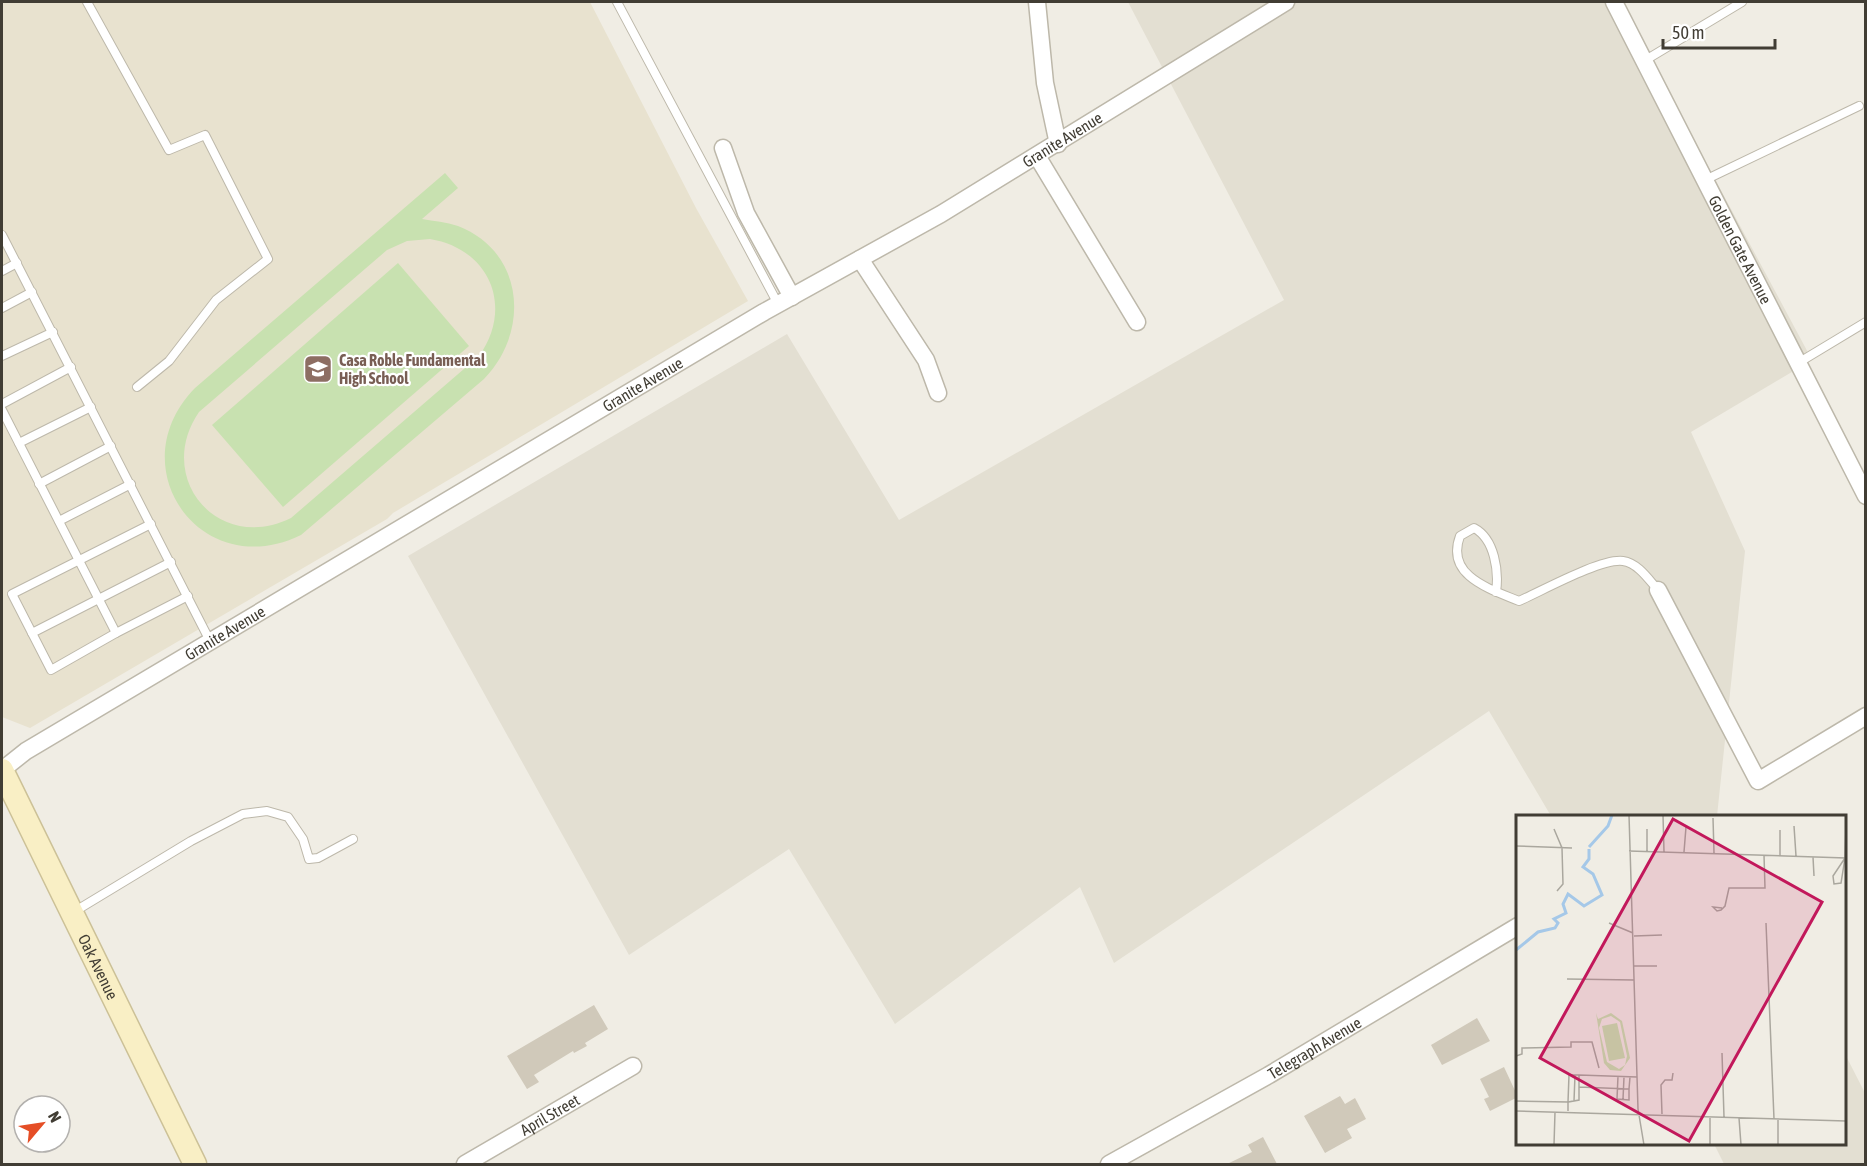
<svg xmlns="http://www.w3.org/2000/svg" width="1867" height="1166" viewBox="0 0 1867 1166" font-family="'Asap Condensed',sans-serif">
<rect width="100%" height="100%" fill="#f0ede4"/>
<g fill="#e3dfd2">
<polygon points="1128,2 1620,2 1812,360 1691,432 1745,551 1717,816 1551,816 1489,711 1114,963 1080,887 895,1024 789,849 629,955 408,556 787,334 899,520 1284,300"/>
<polygon points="1845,1054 1865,1093 1865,1164 1724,1164 1714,1144 1844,1144"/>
</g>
<polygon fill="#e8e2cf" points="2,2 590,2 696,208 748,301 393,513 387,519 30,728 2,717"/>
<g fill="#c8e1b0" fill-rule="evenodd">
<path d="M445 173 458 188 422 219C434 221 446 222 458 226 525 252 530 332 484 379L301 535C201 584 118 467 195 388ZM430 239C490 249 514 307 479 356L291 518C218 554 154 478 199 412L387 250 407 241Z"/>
<polygon points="398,263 469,346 283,507 212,425"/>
</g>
<g fill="#d0c9ba">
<polygon points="594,1005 608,1029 585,1043 587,1046 574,1053 573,1051 534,1075 539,1082 527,1089 507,1056"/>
<polygon points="1477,1018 1490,1041 1442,1065 1431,1045"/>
<polygon points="1504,1067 1518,1097 1490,1111 1484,1099 1489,1097 1480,1079"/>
<polygon points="1340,1096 1345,1104 1355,1098 1366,1119 1347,1129 1352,1138 1325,1153 1304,1116"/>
<polygon points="1263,1137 1277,1164 1227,1164 1252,1152 1248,1145"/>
</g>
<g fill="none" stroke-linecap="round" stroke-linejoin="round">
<g stroke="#bdb8aa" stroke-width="10">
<g id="service">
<polyline points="87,2 169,150 205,135 268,259 216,300 169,361 137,387"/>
<polyline points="617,2 778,304"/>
<polyline points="1644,61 1742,2"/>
<polyline points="1705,180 1859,106"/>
<polyline points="2,235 211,643"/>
<polyline points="2,271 17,263"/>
<polyline points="2,308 32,292"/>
<polyline points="2,356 53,332"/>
<polyline points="1798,363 1866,322"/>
<polyline points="2,404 71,367"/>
<polyline points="2,410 116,633 188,596"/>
<polyline points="19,443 91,407"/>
<polyline points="39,484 111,446"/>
<polyline points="59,521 131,484"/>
<path d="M1496 592C1499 572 1495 539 1474 528L1460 536C1445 576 1490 589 1519 601 1542 591 1601 558 1623 561 1638 563 1649 580 1658 590"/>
<polyline points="32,633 171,562"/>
<polyline points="116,633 51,670 12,594 151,524"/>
<polyline points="72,913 191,841 243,814 267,811 288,817 303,839 309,859 318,858 353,839"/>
</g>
</g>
<g stroke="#bdb8aa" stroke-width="19">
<g id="minor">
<polyline points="1037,2 1045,83 1058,144"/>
<path id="s1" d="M1614 2 1866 496"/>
<polyline points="723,148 746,213 792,297"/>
<polyline points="1037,156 1137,322"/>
<polyline points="860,259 926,360 938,393"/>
<polyline points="1658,590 1758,781 1866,716"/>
<path id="s2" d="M2 770 26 751 764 312 941 214 1286 2"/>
<path id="s3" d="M465 1164 633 1066"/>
<path id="s4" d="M1109 1164 1269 1075 1518 926"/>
</g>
</g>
<g stroke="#ccc197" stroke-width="25">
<g id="secondary">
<path id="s5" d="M2 770 195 1164"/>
</g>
</g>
<use href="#service" stroke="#fff" stroke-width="8"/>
<use href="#minor" stroke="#fff" stroke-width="16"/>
<use href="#secondary" stroke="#f9efc5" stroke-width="22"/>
</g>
<defs>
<g id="school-square" transform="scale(1.5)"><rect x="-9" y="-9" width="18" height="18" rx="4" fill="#8d6e63" stroke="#fff"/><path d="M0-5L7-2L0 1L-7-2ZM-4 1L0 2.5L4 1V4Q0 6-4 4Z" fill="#fff"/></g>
</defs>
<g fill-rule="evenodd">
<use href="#school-square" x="318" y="369"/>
</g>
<g text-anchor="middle" stroke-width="4.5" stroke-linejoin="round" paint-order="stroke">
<g font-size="16" fill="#413d34" stroke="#fff">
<text dy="6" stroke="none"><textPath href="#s2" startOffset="1234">Granite Avenue</textPath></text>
<text dy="6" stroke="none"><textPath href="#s1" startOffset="278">Golden Gate Avenue</textPath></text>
<text dy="6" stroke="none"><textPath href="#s2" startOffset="748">Granite Avenue</textPath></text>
<text dy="6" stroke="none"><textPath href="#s2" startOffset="262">Granite Avenue</textPath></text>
<text dy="6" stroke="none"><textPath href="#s5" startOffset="219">Oak Avenue</textPath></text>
<text dy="6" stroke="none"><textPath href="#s4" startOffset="236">Telegraph Avenue</textPath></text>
<text dy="6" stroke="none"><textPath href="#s3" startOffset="98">April Street</textPath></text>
</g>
<g font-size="16" font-weight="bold" fill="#785e54" stroke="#fff" text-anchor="start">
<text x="339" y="366">Casa Roble Fundamental<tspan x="339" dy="18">High School</tspan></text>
</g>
</g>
<g transform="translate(1516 815)">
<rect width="330" height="330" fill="#f0ede4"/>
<path d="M80 198 82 204 95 198 106 206 114 243 105 256 94 255 88 248ZM95 201 104 207 111 241 109 250 103 254 91 247 83 213 86 204ZM101 208 109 243 93 246 86 211Z" fill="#c8e1b0" fill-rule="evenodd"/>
<path fill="none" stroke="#a5c8e8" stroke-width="3" d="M73 32 92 11 96 0M0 135 22 117 39 113 42 108 38 104 50 98 47 89 52 79 68 91 86 80 77 59 67 52 73 44V34"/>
<path fill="none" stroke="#aaa79e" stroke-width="1.5" d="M113 0 122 294 128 330M147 0 148 37M197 3 198 38M278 11 280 41M38 14 46 33 47 69 41 76M264 15V41M0 31 56 33M113 36 330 43M131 36V14M168 37 170 12M297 42 298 61M329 43 317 61 318 69 325 68 329 43 330 12M206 93 197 92 201 96 205 95 209 91 213 73H249L248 40M93 108 117 118M250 108 258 304M118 121 146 120M118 151H141M51 164 118 165M206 238 208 302M0 241 6 239V233L55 232V227H76L83 253M63 260V285L52 287 53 260H63L121 262M102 261 101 284 113 285V274M63 272 113 274 114 262M107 284 108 262M0 286 52 287V296M58 286 59 260M0 296 330 306M146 299 145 270 149 265H156L157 258M223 303 225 330M262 305V330M38 330 39 297M194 330V302"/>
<path fill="#c2185b" fill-opacity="0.15" stroke="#c2185b" stroke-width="3" d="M157 4 306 87 173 326 24 243Z"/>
<rect width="330" height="330" fill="none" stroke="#413d34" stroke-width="3"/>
</g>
<rect width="1867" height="1166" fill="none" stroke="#413d34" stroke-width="6"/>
<g transform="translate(42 1124) rotate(61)"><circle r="28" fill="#ffffff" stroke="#b3b1ae" stroke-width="1.5"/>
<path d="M0-4.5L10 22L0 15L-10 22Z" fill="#e54e26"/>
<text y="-9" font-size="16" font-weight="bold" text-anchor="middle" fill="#413d34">N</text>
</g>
<path d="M1663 39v9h112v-9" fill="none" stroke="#413d34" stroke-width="3"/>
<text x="1672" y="39" font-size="18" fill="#413d34" stroke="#ffffff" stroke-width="4.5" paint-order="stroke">50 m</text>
</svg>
